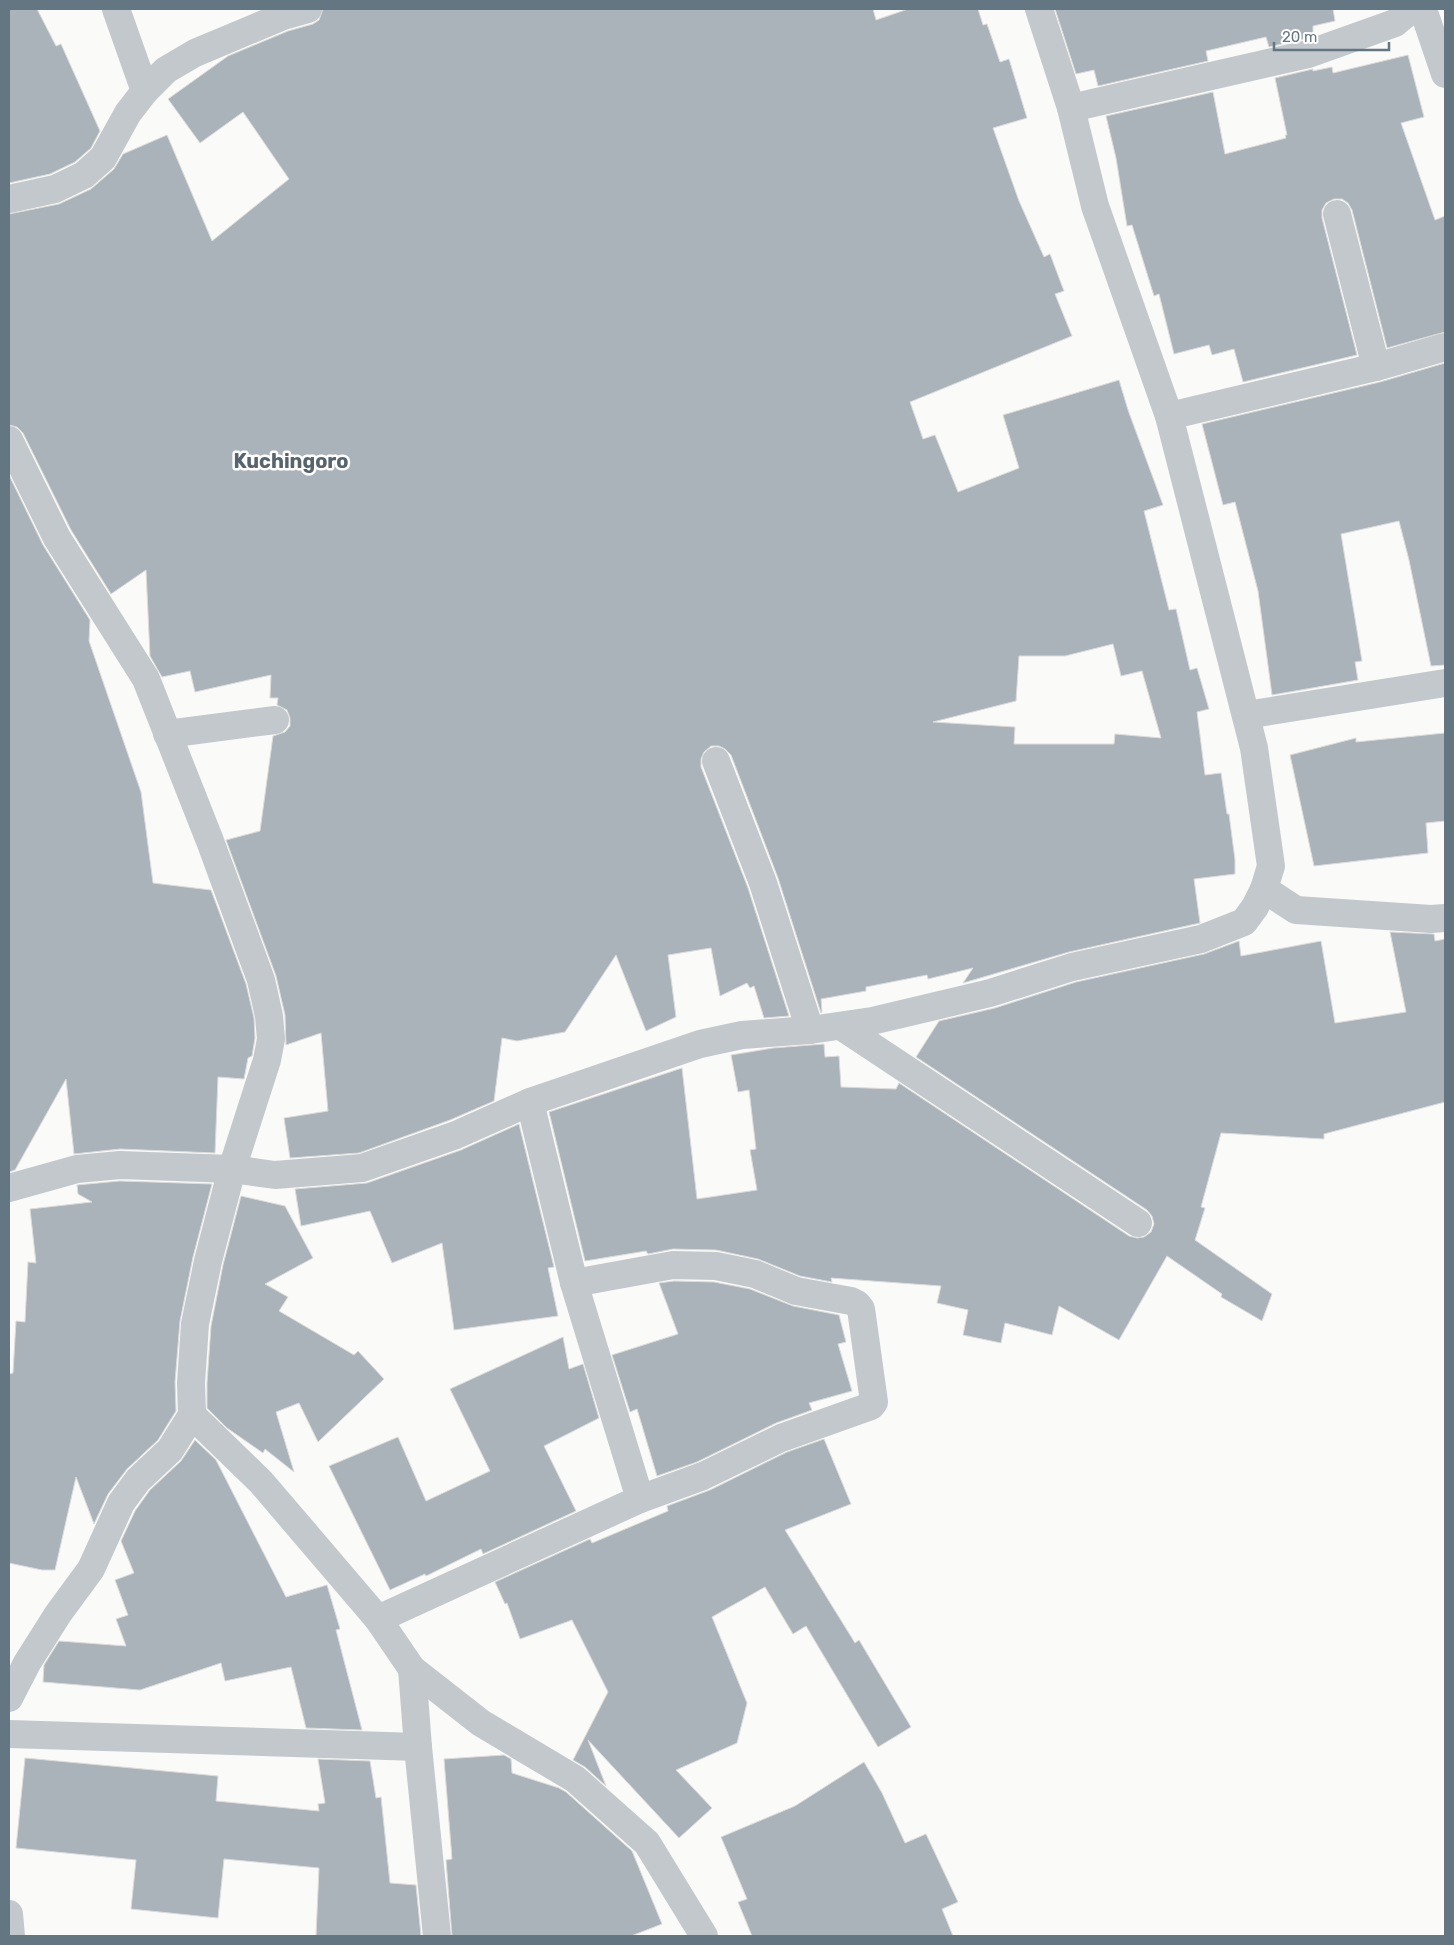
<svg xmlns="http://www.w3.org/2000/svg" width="1454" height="1945" viewBox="0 0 1454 1945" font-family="Rubik,sans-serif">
<rect width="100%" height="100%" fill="#fafaf8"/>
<g fill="#aab3b9" stroke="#dcdcda" fill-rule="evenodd">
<polygon points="9,9 37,9 56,46 61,44 100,131 91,148 75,162 50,174 9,183"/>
<path d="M323 9H873L876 20 908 9H978L983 25 987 24 1000 62 1009 59 1027 118 993 128 1019 201 1044 257 1050 254 1064 291 1055 294 1072 336 910 402 923 439 935 435 958 492 1019 468 1003 415 1119 380 1128 410 1163 505 1144 511 1169 610 1176 609 1190 670 1197 668 1209 709 1197 712 1205 775 1221 773 1227 814H1229L1235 860V874L1194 879 1200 923 1069 952 963 983 973 968 928 979 927 975 866 987V991L821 999 822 1012 821 1013 778 878 731 755 725 749 719 746H711L704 752 701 759V767L748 888 789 1016 764 1018 754 986 750 988 747 983 720 996 711 948 668 955 676 1017 646 1031 616 955 565 1032 517 1041 502 1038 494 1101 450 1120 359 1153 290 1158 284 1118 328 1111 321 1033 286 1045 285 1015 276 976 226 840 260 831 273 736 285 732 290 726V718L287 710 277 705 278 698H270L271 675 195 692 190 671 162 677 150 656 146 570 111 594 71 530 23 433 17 427 9 425V214L59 204 91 189 114 169 123 154 167 135 212 241 289 179 243 112 200 143 168 99 228 56 288 31 313 24 319 20ZM1113 644 1121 676 1142 671 1161 738 1115 734 1114 744H1014L1015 727 933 722 1016 701 1019 656H1065Z"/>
<polygon points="1055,9 1333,9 1335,21 1313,26 1313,36 1304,39 1269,47 1266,37 1206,51 1208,61 1098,86 1094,70 1076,74"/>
<polygon points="1408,55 1424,117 1401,123 1435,220 1445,216 1445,332 1387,348 1352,210 1348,203 1342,199 1334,199 1326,203 1322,210 1322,218 1357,355 1243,382 1234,349 1212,355 1209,345 1174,354 1159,294 1154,296 1132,225 1127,226 1116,158 1106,116 1213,92 1225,154 1286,138 1285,135 1287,135 1275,78 1313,69 1313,71 1332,67 1333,73"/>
<polygon points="1445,363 1445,665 1431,666 1409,560 1399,521 1341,534 1362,661 1355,662 1358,680 1272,695 1258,591 1235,502 1223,505 1202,424 1380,382"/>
<polygon points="9,475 43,545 90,620 89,641 141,792 153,883 211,890 246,984 254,1018 255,1038 252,1056 248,1058 244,1079 218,1077 215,1153 120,1149 74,1154 66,1079 15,1170 9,1172"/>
<polygon points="1445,733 1445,821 1426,823 1428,853 1314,866 1290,755 1356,738 1356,742"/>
<polygon points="1390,932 1434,934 1435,941 1445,939 1445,1102 1324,1134 1324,1139 1221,1133 1201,1207 1205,1208 1195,1240 1272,1294 1262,1321 1221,1297 1222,1294 1167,1256 1119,1340 1059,1306 1052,1335 1005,1323 1001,1343 963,1335 968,1310 937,1303 941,1286 831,1278 832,1282 800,1276 758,1259 716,1250 673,1249 648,1254 646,1251 585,1261 549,1112 682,1068 697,1199 757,1190 750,1150 756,1149 749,1090 738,1092 731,1055 773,1048 824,1044 825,1057 839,1056 841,1087 896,1089 899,1083 1129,1236 1137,1238 1144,1237 1151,1232 1154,1224 1152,1216 1147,1210 916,1057 939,1021 995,1008 1076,982 1204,954 1239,941 1241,956 1321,941 1335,1023 1406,1012"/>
<polygon points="519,1124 554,1267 548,1268 558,1316 454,1330 442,1243 392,1263 370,1211 301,1226 295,1189 367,1183 461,1150"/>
<polygon points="120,1181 212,1184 193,1257 180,1321 175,1382 176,1411 158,1440 127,1469 108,1494 94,1524 76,1477 55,1570 42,1570 9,1563 9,1374 13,1373 16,1321 25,1322 28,1262 36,1263 30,1209 92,1202 78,1194 77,1185"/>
<polygon points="241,1196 285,1206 313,1258 265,1284 288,1297 279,1311 354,1355 358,1351 384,1379 318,1442 299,1403 276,1412 294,1472 265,1449 263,1453 227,1428 207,1408 207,1383 211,1326 223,1265"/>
<polygon points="674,1281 714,1282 750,1289 793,1306 839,1315 846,1342 838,1344 852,1391 809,1403 812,1410 776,1423 697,1462 657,1476 637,1409 630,1412 612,1355 678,1334 659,1283"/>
<polygon points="563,1337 569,1369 583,1364 599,1418 544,1446 576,1511 483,1554 481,1549 426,1576 425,1574 390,1590 329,1466 398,1437 426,1501 490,1471 450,1389"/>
<polygon points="824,1439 851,1504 785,1530 855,1643 859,1640 911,1727 878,1747 806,1626 793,1634 765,1587 712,1617 747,1703 737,1743 676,1770 712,1808 679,1838 588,1740 606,1786 585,1767 573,1760 608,1692 572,1620 520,1639 507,1603 505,1604 495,1582 590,1539 592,1543 668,1511 667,1506 710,1490 787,1452"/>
<polygon points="195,1440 216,1460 286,1597 327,1585 340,1629 336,1630 362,1730 306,1728 291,1667 225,1681 221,1663 140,1690 43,1682 44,1665 59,1641 126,1646 116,1619 128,1615 115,1580 134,1573 121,1541 135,1511 150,1490 181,1461"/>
<polygon points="504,1755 511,1759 512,1773 559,1788 566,1792 632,1851 662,1924 631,1936 452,1936 446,1860 452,1859 444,1759"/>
<polygon points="25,1758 218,1776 216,1801 319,1811 318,1804 325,1803 318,1759 370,1761 376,1798 381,1797 390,1883 416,1885 421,1936 316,1936 319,1868 224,1859 218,1918 131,1909 136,1860 16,1848"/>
<polygon points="864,1762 882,1793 905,1843 926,1834 958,1902 942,1909 953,1936 752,1936 738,1902 747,1899 721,1837 795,1806"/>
</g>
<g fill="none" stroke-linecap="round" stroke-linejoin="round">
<g stroke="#c3c8cc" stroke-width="28">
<polyline points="116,9 145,91"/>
<polyline points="1423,9 1445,74"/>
<polyline points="1071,108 1308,54 1395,23 1412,9"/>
<polyline points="9,199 55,189 84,175 103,158 128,113 145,91 166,70 195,53 283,16 308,9"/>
<polyline points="1337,214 1376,367"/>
<polyline points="1169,416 1376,367 1445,347"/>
<polyline points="9,440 57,538 146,679 210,841 261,980 269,1016 271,1039 267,1060 232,1169 208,1261 195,1324 191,1383 192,1415 170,1450 138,1480 121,1503 91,1569 58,1614 27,1663 9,1698"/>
<polyline points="1246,715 1445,683"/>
<polyline points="167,734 275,720"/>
<polyline points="716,761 763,883 810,1030"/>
<polyline points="1264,889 1296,910 1431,919 1445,918"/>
<polyline points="841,1026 1138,1223"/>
<polyline points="530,1102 574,1283 640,1499"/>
<polyline points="9,1188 77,1169 120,1165 232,1169 275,1175 362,1168 456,1135 530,1102 700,1044 742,1035 810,1030 872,1021 990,993 1072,967 1201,939 1244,922 1255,907 1264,889 1271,866 1254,748 1169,416 1095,206 1071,108 1039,9"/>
<polyline points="192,1415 261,1482 378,1619 412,1669 481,1723 575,1779 647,1843 704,1936"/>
<polyline points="378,1619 640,1499 703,1476 781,1438 871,1406 874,1402 861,1309 857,1304 851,1301 796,1291 755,1274 716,1266 673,1265 574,1283"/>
<polyline points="412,1669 418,1747 437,1936"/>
<polyline points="9,1734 418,1747"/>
<polyline points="9,1914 11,1936"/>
</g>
</g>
<g text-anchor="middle" stroke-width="5" stroke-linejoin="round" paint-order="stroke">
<g font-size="20" font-weight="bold" fill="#57646e" stroke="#fff">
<text x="291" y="468">Kuchingoro</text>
</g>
</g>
<rect width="1454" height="1945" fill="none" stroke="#657683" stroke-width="20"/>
<path d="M1274 42v8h115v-8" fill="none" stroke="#657683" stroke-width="2.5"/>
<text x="1282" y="42" font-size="15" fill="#657683" stroke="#ffffff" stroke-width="4" paint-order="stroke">20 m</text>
</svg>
